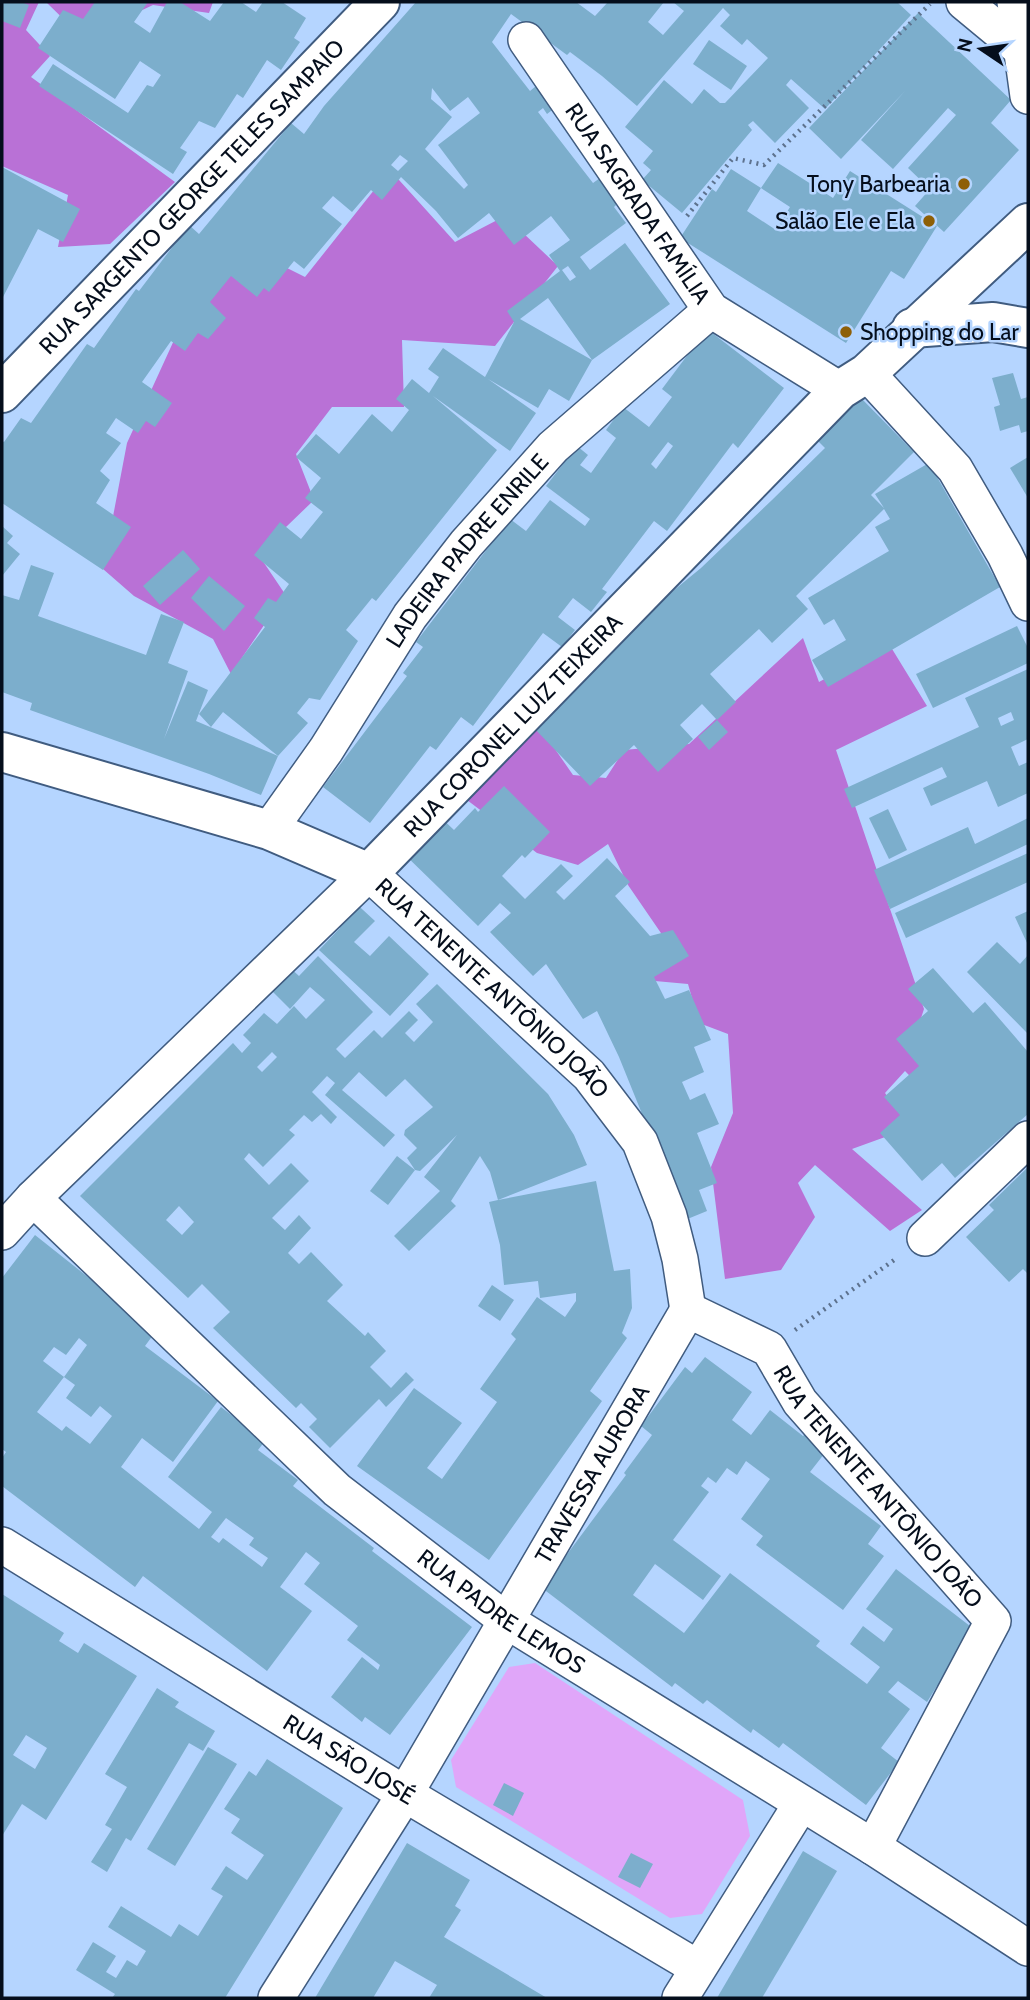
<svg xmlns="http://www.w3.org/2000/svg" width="1030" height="2000" viewBox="0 0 1030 2000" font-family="Cabin,sans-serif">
<rect width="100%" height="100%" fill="#b5d5ff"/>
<polygon fill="#e0a6f9" points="535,1663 743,1800 750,1836 702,1914 670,1918 456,1787 451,1760 509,1667"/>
<g fill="#b971d6">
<polygon points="2,2 39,2 26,30 50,56 31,77 175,182 110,244 58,247 68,195 2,166"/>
<polygon points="46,2 213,2 209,13 153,5 83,38"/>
<polygon points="390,170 455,242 505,216 558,266 495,346 402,340 404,407 332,407 296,454 314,500 258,554 285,594 231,674 213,639 134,596 103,569 127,443 197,290 267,258 305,277"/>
<polygon points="803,638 819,682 889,644 927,706 836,750 924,1009 913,1042 938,1105 905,1071 885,1093 910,1128 852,1149 922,1210 890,1231 815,1165 798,1183 815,1217 781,1270 725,1279 711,1167 733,1113 728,1034 699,1023 688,984 633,979 663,936 628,885 608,844 578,865 537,853 467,800 539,726 573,775 606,778 624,750 689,744"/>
</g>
<g fill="#7caecc" fill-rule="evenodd">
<polygon points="2,2 21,2 29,5 20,28 2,21"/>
<polygon points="95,2 148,2 134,22 150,33 167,2 180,2 210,21 224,2 241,2 256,12 263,2 282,2 306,18 294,38 300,42 281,70 267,60 243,98 237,94 215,128 199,121 180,148 187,152 173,174 39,86 53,64 128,113 147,85 153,87 161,75 140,61 115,99 38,48 63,10 83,19"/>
<path d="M416 2H576L595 16 608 2H664L648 22 663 35 684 11 673 2H897L911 15 825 109 791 79 786 85 809 108 775 143 753 121 748 125 752 130 682 213 642 180 651 170 643 163 653 151 625 127 664 80 692 104 704 89 720 103H725L768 58 747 39 742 45 720 26 730 15 723 8 637 106 602 76 570 52 567 55 511 14 492 42 530 91 547 77 564 101 547 114 543 108 538 112 593 183 600 178 619 202 614 207 626 223 580 257 590 270 625 243 670 304 592 360 569 401 549 389 538 408 488 379 536 413 510 451 433 396 497 450 376 601 372 598 346 630 358 641 320 700 309 698 297 713 308 723 278 756 223 712 211 727 199 714 265 627 254 618 268 598 276 602 289 584 254 555 280 522 301 539 323 512 305 498 321 478 296 457 316 434 339 454 372 414 392 432 409 410 396 399 412 379 429 393 439 377 428 369 443 348 485 377 514 322 507 311 560 271 549 255 570 240 551 216 514 245 489 213 458 238 436 211 401 177 382 200 371 190 352 212 333 196 322 208 342 224 304 269 294 261 269 292 264 288 257 297 231 276 210 302 226 318 208 339 198 333 185 351 171 341 142 382 172 403 155 427 146 421 138 433 116 418 106 433 121 443 100 471 110 480 96 503 131 527 103 570 2 503V441L4 442 21 418 31 423 87 344 94 348 136 289 139 291 189 225 199 234 291 123 304 134 324 106ZM432 88 450 111 468 97 480 113 438 145 468 185 464 189 425 149 452 117 431 99ZM400 155 408 161 398 171 391 165ZM568 266 576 277 570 281 562 270ZM548 298 592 360 520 319Z"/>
<polygon points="918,13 1011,100 991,123 1019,150 944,232 915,206 930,189 908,168 956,115 948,108 893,169 861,140 905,91 841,159 809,128"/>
<polygon points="709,40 747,66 731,90 693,64"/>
<polygon points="778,163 833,198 850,171 937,226 904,279 891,271 846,343 680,238 712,189 716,192 731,169 761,188 747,211 776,230 790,207 761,188"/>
<polygon points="2,167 80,209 63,242 38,229 2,299"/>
<path d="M707 329 784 388 738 448 733 443 667 531 654 521 602 589 607 592 591 612 573 598 558 617 575 630 562 647 543 633 473 726 461 717 436 750 430 746 370 823 323 787 407 676 403 673 423 647 416 642 510 519 526 531 550 500 585 526 590 519 546 486 577 446 588 455 580 465 591 473 616 438 606 430 623 407 649 427 672 397 662 389ZM668 442 673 446 656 469 651 464Z"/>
<polygon points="1013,373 1021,399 1028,397 1028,431 1021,433 1019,425 1000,431 994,407 1000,405 992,378"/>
<polygon points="860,397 914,452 871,495 884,508 875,494 929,463 1000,587 828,687 812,660 846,640 834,619 824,625 808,598 889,551 875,527 890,519 884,509 796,596 808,609 772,643 759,629 710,674 736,702 717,720 702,704 680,725 693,739 658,772 634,745 590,786 531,725 651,609 701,568 772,500 825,448 817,440"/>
<polygon points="1028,457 1028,498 1010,468"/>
<polygon points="2,526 13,536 7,543 20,554 2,576"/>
<polygon points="183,550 200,569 160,605 143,586"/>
<polygon points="31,565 54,573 38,616 146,655 161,614 184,622 168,663 188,671 164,739 188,681 208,690 196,721 278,756 261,795 209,774 30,710 32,703 2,692 2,595 19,600"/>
<polygon points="209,576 245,606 224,631 191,598"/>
<polygon points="1017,626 1028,648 1028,663 933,708 916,674"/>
<path d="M1028 669V739L1011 747 1019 766 1028 762V793L998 807 987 781 931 806 923 788 947 777 942 767 852 808 844 789 979 727 965 698ZM1011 712 1014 720 1001 726 998 718Z"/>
<polygon points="717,720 728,732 709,750 698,737"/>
<polygon points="504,786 550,832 525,858 522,855 502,876 525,899 561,864 573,876 556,892 564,900 607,858 630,882 615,896 650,936 673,930 689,956 654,977 665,999 689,990 711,1040 694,1047 704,1072 682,1082 690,1100 705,1093 719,1124 697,1133 717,1183 699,1190 707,1211 685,1220 619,1057 597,1011 583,1019 546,964 533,976 490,932 511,913 500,903 478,926 399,849 435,812 454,830 475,808 478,812"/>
<polygon points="888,809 907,850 889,859 869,818"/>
<polygon points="1028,818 1028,844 890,909 874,870 968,827 975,844"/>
<polygon points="1028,853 1028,882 906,938 895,913"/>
<polygon points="350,898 375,921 354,942 370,956 389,936 429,974 390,1016 319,950 340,928 330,919"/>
<polygon points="1028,911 1028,945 1015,917"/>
<polygon points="997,942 1020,964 1028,955 1028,1034 967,972"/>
<path d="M318 956 373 1012 336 1049 345 1058 374 1030 382 1038 409 1011 418 1020 405 1033 414 1042 433 1022 416 1004 437 984 548 1094 574 1135 587 1165 498 1200 596 1181 614 1271 630 1269 632 1308 622 1333 627 1338 590 1391 602 1401 489 1560 357 1466 414 1388 462 1423 427 1468 442 1479 497 1402 480 1389 516 1339 511 1334 537 1297 565 1317 576 1301V1293L540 1298 538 1281 504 1285 500 1245 489 1202 498 1200 490 1172 480 1156 451 1201 456 1206 409 1251 394 1236 440 1191 424 1177 457 1135 420 1171 415 1170 407 1158 417 1148 404 1135 405 1130 433 1107 405 1079 386 1097 359 1072 342 1090 395 1135 384 1147 325 1095 335 1083 327 1076 312 1092 337 1117 331 1124 321 1114 312 1122 304 1115 289 1130 295 1135 263 1167 249 1153 244 1159 269 1185 291 1163 309 1181 272 1218 285 1230 299 1215 311 1228 288 1253 299 1264 311 1252 343 1285 327 1301 365 1336 368 1332 386 1351 370 1367 391 1388 406 1372 414 1380 386 1407 379 1399 330 1448 309 1427 317 1419 301 1403 296 1408 213 1328 230 1312 202 1284 188 1298 80 1196 233 1043 242 1053 251 1043 243 1035 264 1013 277 1024 294 1006 306 1019 325 1000 310 987 290 1009 266 985 286 964 299 976ZM272 1052 277 1057 262 1072 257 1067ZM179 1206 194 1222 182 1235 166 1220Z"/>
<polygon points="933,968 973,1013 985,1002 1028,1052 1028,1114 955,1178 942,1163 922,1181 880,1133 900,1115 884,1097 919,1066 896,1039 928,1011 908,989"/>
<polygon points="397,1156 415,1170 388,1205 370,1191"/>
<polygon points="1028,1167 1028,1274 1023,1269 1009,1282 966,1237 994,1210 989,1205"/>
<path d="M35 1235 156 1331 145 1346 218 1401 173 1462 142 1438 121 1467 199 1529 212 1512 168 1477 221 1407 265 1441 258 1450 298 1480 293 1486 374 1548 372 1551 472 1627 390 1735 365 1717 362 1722 331 1697 362 1657 378 1670 380 1665 347 1640 358 1626 304 1584 320 1563 306 1552 280 1587 312 1611 267 1671 143 1576 135 1587 2 1486V1458L6 1452 2 1449V1278ZM79 1338 87 1345 64 1377 75 1385 66 1398 91 1417 100 1406 112 1416 90 1444 66 1426 62 1431 37 1412 64 1377 43 1361 54 1347 66 1355ZM226 1518 254 1538 249 1545 268 1558 262 1567 223 1538 219 1543 211 1537Z"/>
<polygon points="492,1285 514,1300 500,1321 478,1306"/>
<polygon points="705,1357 752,1392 732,1420 751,1435 770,1410 803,1436 806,1433 828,1449 810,1472 881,1526 868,1544 884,1556 843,1610 756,1545 763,1536 741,1519 770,1479 746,1461 737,1475 727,1468 716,1483 708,1477 701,1486 709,1492 673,1540 721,1576 703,1600 655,1564 633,1595 684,1633 730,1573 820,1641 816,1646 867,1684 880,1667 850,1644 863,1626 884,1642 893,1629 866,1609 896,1569 979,1633 941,1688 937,1686 927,1702 898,1681 888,1692 910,1709 881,1748 899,1762 866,1805 783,1743 779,1748 753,1729 751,1733 707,1700 703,1704 675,1683 672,1687 542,1588 626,1475 624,1473 652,1435 641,1426 685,1367 692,1373"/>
<path d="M2 1594 64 1633 59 1641 78 1653 84 1643 137 1676 46 1820 22 1804 2 1836ZM26 1735 47 1748 35 1769 13 1755Z"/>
<polygon points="157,1688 179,1702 175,1707 215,1731 203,1751 189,1743 131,1841 126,1838 107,1872 91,1862 112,1829 105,1825 127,1787 105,1774"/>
<polygon points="208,1747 237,1764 175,1866 147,1849"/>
<polygon points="267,1759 343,1808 225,1998 112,1998 115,1994 76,1970 93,1942 116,1956 106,1972 116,1978 127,1960 137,1966 146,1951 108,1927 121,1906 171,1937 179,1924 198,1936 223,1896 211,1889 226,1866 247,1880 264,1855 231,1833 240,1819 224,1809 249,1771 256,1776"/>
<polygon points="504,1783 524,1793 513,1816 493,1805"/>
<polygon points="407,1843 470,1880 455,1906 461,1910 444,1937 547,1998 429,1998 437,1985 395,1961 373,1998 315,1998"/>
<polygon points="803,1851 837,1871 762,1998 717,1998"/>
<polygon points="631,1853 653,1864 640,1888 618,1877"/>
</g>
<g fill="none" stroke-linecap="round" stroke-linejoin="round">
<g stroke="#405c80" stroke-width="38">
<g id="minor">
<polyline points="964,2 1022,50"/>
<polyline points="1015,2 1028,96"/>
<path id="s1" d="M526 40 711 310 840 390"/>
<polyline points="867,373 955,469 1005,555 1028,603"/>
<path id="s2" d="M269 830 326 750 410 616 466 544 553 447 711 310"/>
<path id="s3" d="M33 1198 337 1490 507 1621 873 1847 1028 1948"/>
<path id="s4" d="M2 1232 33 1198 369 873 589 1075 640 1142 669 1216 680 1259 688 1310"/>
<polyline points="925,1238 1028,1139"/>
<path id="s5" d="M688 1310 769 1349 800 1402 993 1621 873 1847"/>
<path id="s6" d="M2 1545 405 1794 698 1968"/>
<path id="s7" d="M276 1998 405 1794 688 1310"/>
<polyline points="680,1998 801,1804"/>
</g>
</g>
<g stroke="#405c80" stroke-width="42">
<g id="major">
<polyline points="912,328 993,322 1028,328"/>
<path id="s8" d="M2 393 380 2"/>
<path id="s9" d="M2 752 269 830 369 873 840 390 867 373 1028 223"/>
</g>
</g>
<g stroke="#5d728e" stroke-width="4.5" stroke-dasharray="2 5" stroke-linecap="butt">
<polyline points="687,216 733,158 764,165 930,4"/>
<polyline points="795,1330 897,1258"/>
</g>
<use href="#minor" stroke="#fff" stroke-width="35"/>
<use href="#major" stroke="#fff" stroke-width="38"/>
</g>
<g fill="#8e5f07" stroke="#b5d5ff" stroke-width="2.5">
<circle cx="964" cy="184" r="7"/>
<circle cx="929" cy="221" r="7"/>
<circle cx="846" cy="332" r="7"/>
</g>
<g text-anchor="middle" stroke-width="5" stroke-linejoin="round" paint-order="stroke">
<g font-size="23" fill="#050e1c" stroke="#b5d5ff" text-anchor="end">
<text x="950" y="192">Tony Barbearia</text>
<text x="915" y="229">Salão Ele e Ela</text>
<text x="860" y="340" text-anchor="start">Shopping do Lar</text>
</g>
<g font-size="23" fill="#050e1c" stroke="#b5d5ff">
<text dy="8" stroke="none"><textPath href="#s8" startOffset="273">RUA SARGENTO GEORGE TELES SAMPAIO</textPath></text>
<text dy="8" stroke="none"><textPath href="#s1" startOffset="198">RUA SAGRADA FAMÍLIA</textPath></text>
<text dy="8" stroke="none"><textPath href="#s2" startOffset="343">LADEIRA PADRE ENRILE</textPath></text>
<text dy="8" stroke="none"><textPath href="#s9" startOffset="593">RUA CORONEL LUIZ TEIXEIRA</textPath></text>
<text dy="8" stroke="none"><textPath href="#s4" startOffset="682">RUA TENENTE ANTÔNIO JOÃO</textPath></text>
<text dy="8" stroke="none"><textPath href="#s7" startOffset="612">TRAVESSA AURORA</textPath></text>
<text dy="8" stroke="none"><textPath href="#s5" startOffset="266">RUA TENENTE ANTÔNIO JOÃO</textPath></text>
<text dy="8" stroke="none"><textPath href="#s3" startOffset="626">RUA PADRE LEMOS</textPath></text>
<text dy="8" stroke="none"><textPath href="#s6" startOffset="408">RUA SÃO JOSÉ</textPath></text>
</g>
</g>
<rect width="1030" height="2000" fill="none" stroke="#050e1c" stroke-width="7"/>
<g transform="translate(981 49) rotate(283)" stroke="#b5d5ff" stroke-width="5" paint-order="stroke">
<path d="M0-5L12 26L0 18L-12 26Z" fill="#050e1c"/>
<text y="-10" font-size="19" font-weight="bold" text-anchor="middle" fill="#050e1c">N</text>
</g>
</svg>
